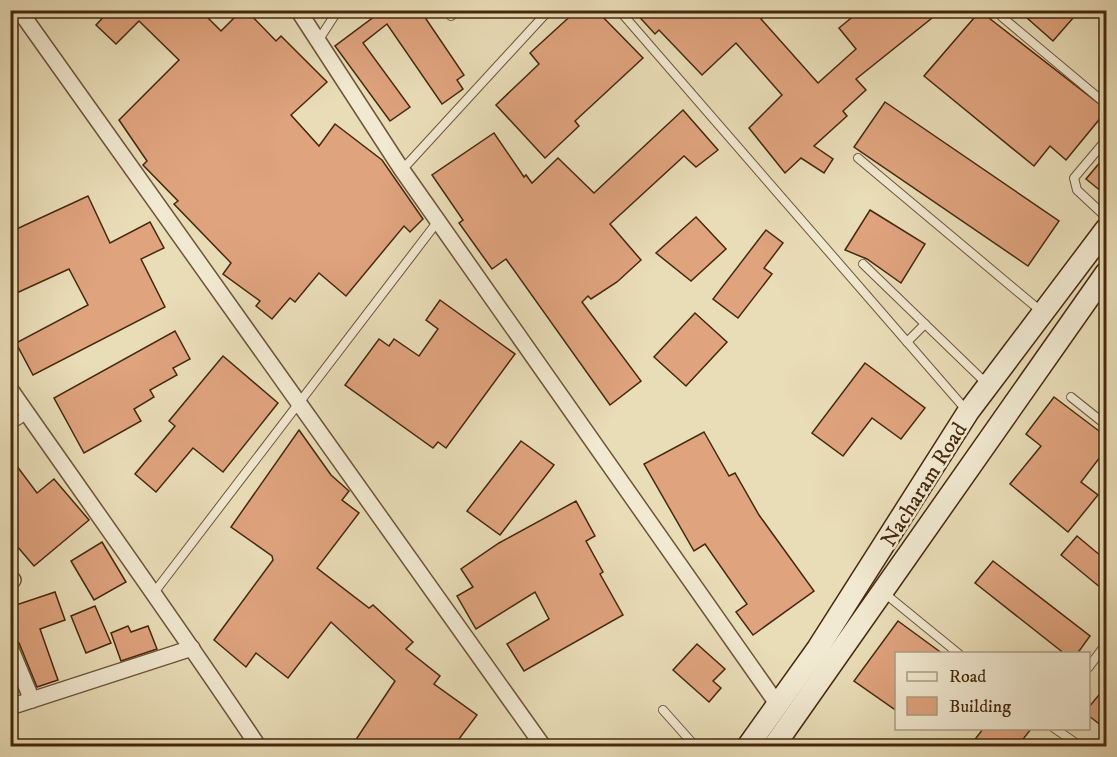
<svg xmlns="http://www.w3.org/2000/svg" width="1117" height="757" viewBox="0 0 1117 757" font-family="'IM FELL DW Pica',serif">
<rect width="100%" height="100%" fill="#e9ddb8"/>
<filter id="stains"><feTurbulence type="fractalNoise" baseFrequency=".00333" numOctaves="4"/><feColorMatrix values="0 0 0 0 .2 0 0 0 0 .09 0 0 0 0 .02 0 0 0 .5 -.17"/></filter>
<radialGradient id="worn" r=".72"><stop offset=".6" stop-color="#630" stop-opacity="0"/><stop offset="1" stop-color="#630" stop-opacity=".3"/></radialGradient>
<g fill="#dfa37e" stroke="#46280c" stroke-width="1.5">
<polygon points="110,10 200,10 221,31 242,10 246,10 276,41 281,36 327,82 291,115 319,146 335,124 382,160 423,219 410,232 404,226 346,296 319,273 295,302 290,298 272,319 256,306 260,301 223,274 231,263 174,204 178,201 143,165 147,161 119,120 179,60 139,21 116,44 96,25"/>
<polygon points="377,10 420,10 464,75 457,80 463,89 442,104 387,24 363,43 410,107 390,121 335,46 379,13"/>
<polygon points="577,10 596,10 643,58 575,121 579,126 545,158 496,105 539,64 530,53"/>
<polygon points="633,10 770,10 761,19 818,83 856,49 839,28 861,10 942,10 856,79 866,90 843,111 847,116 814,146 833,159 824,173 801,158 785,173 749,128 782,95 736,43 702,75 659,30 655,34"/>
<polygon points="1018,10 1080,10 1053,41"/>
<polygon points="980,11 1107,110 1066,160 1050,146 1034,166 924,76"/>
<polygon points="885,102 1059,221 1028,266 854,147"/>
<polygon points="683,110 718,150 696,167 684,156 610,224 641,260 617,282 591,299 588,296 582,302 641,381 610,405 506,259 492,269 459,223 463,220 432,175 494,133 524,177 526,175 532,183 558,158 594,193"/>
<polygon points="1107,154 1107,196 1086,179"/>
<polygon points="88,196 110,243 150,222 164,248 141,259 165,307 33,375 16,343 88,305 69,269 10,296 10,232"/>
<polygon points="870,210 925,244 901,283 867,259 845,250"/>
<polygon points="696,217 726,249 691,281 656,253"/>
<polygon points="766,230 783,243 764,268 772,274 738,318 713,299"/>
<polygon points="440,300 515,354 446,448 438,442 433,448 345,385 379,339 389,346 394,339 419,356 438,329 426,320"/>
<polygon points="695,313 727,342 686,386 654,357"/>
<polygon points="175,331 190,359 173,368 177,375 150,390 154,397 134,409 141,421 84,453 54,398"/>
<polygon points="223,356 278,403 223,472 193,448 156,492 135,474 175,426 169,421"/>
<polygon points="865,363 925,408 901,439 872,418 843,456 812,433"/>
<polygon points="1054,397 1107,437 1107,448 1081,482 1098,495 1068,532 1010,484 1041,446 1026,434"/>
<polygon points="299,430 331,475 349,491 342,500 359,513 317,568 369,608 373,605 413,642 406,649 440,676 434,684 477,715 453,747 351,747 395,681 331,622 288,678 256,653 246,667 214,640 273,560 272,556 231,527"/>
<polygon points="704,432 729,476 735,473 759,515 814,591 753,635 736,612 747,604 705,544 694,551 644,464"/>
<polygon points="521,441 554,465 500,535 467,511"/>
<polygon points="10,457 37,493 54,479 89,520 34,566 10,538"/>
<polygon points="576,501 595,536 586,541 603,572 600,574 623,615 524,671 507,644 549,619 535,592 476,629 457,596 473,587 461,569 499,543"/>
<polygon points="1077,536 1107,561 1107,593 1061,555"/>
<polygon points="102,542 126,582 94,600 71,561"/>
<polygon points="993,561 1090,636 1077,654 1065,654 975,583"/>
<polygon points="55,592 65,620 40,629 58,680 37,687 19,643 10,637 10,607"/>
<polygon points="95,606 111,643 86,653 71,616"/>
<polygon points="898,621 943,654 897,654 897,711 854,681"/>
<polygon points="128,626 131,632 148,626 157,649 121,661 111,633"/>
<polygon points="697,644 725,669 713,681 721,688 709,702 673,670"/>
<polygon points="1107,685 1107,730 1089,716 1089,707"/>
<polygon points="983,729 1031,729 1017,747 969,747"/>
</g>
<g fill="none" stroke-linecap="round" stroke-linejoin="round">
<g stroke="#6f5537" stroke-width="10">
<g id="service">
<polyline points="619,10 967,411"/>
<polyline points="451,16 459,10"/>
<polyline points="1002,17 1106,104"/>
<polyline points="318,41 338,10"/>
<polyline points="1106,140 1074,178 1077,190 1106,217"/>
<polyline points="858,158 1042,312"/>
<polyline points="402,170 549,10"/>
<polyline points="863,264 987,384"/>
<polyline points="907,342 925,324"/>
<polyline points="1071,397 1106,425"/>
<polyline points="10,426 28,414"/>
<polyline points="883,592 959,654"/>
<polyline points="153,594 438,221"/>
<polyline points="1088,668 1106,644"/>
<polyline points="663,710 695,746"/>
<polyline points="1054,728 1080,746"/>
</g>
</g>
<g stroke="#6f5537" stroke-width="18">
<g id="minor">
<polyline points="19,10 543,746"/>
<polyline points="298,10 402,170 778,705"/>
<path d="M10 389C93 508 178 626 258 746"/>
<polyline points="10,580 13,580"/>
<polyline points="10,647 32,700"/>
<polyline points="10,707 192,648"/>
</g>
</g>
<g stroke="#46280c" stroke-width="24">
<g id="secondary">
<polyline points="748,746 818,648 968,412 1106,229"/>
<polyline points="774,746 1106,273"/>
</g>
</g>
<use href="#service" stroke="#f1e9d1" stroke-width="8"/>
<use href="#minor" stroke="#f1e9d1" stroke-width="15"/>
<use href="#secondary" stroke="#f1e9d1" stroke-width="21"/>
</g>
<g text-anchor="middle" stroke-width="5" stroke-linejoin="round" paint-order="stroke">
<g font-size="22" fill="#46280c" stroke="#f1e9d1">
<text transform="translate(923 484) rotate(-58)" y="8">Nacharam Road</text>
</g>
</g>
<rect width="1117" height="757" fill="none" stroke="#e9ddb8" stroke-width="36"/>
<rect x="12" y="12" width="1093" height="733" fill="none" stroke="#46280c" stroke-width="3"/>
<rect x="18" y="18" width="1081" height="721" fill="none" stroke="#46280c" stroke-width="1.5"/>
<rect x="895" y="652" width="195" height="78" fill="#f1e9d1" stroke="#ad9c82" stroke-width="1.5"/>
<rect x="907" y="672" width="30" height="9" fill="#f1e9d1" stroke="#ad9c82" stroke-width="1.5"/>
<text x="949" y="682" font-size="18" fill="#46280c">Road</text>
<rect x="907" y="697" width="30" height="18" fill="#dfa37e" stroke="#ad9c82" stroke-width="1.5"/>
<text x="949" y="712" font-size="18" fill="#46280c">Building</text>
<rect width="100%" height="100%" filter="url(#stains)"/>
<rect width="100%" height="100%" fill="url(#worn)"/>
</svg>
